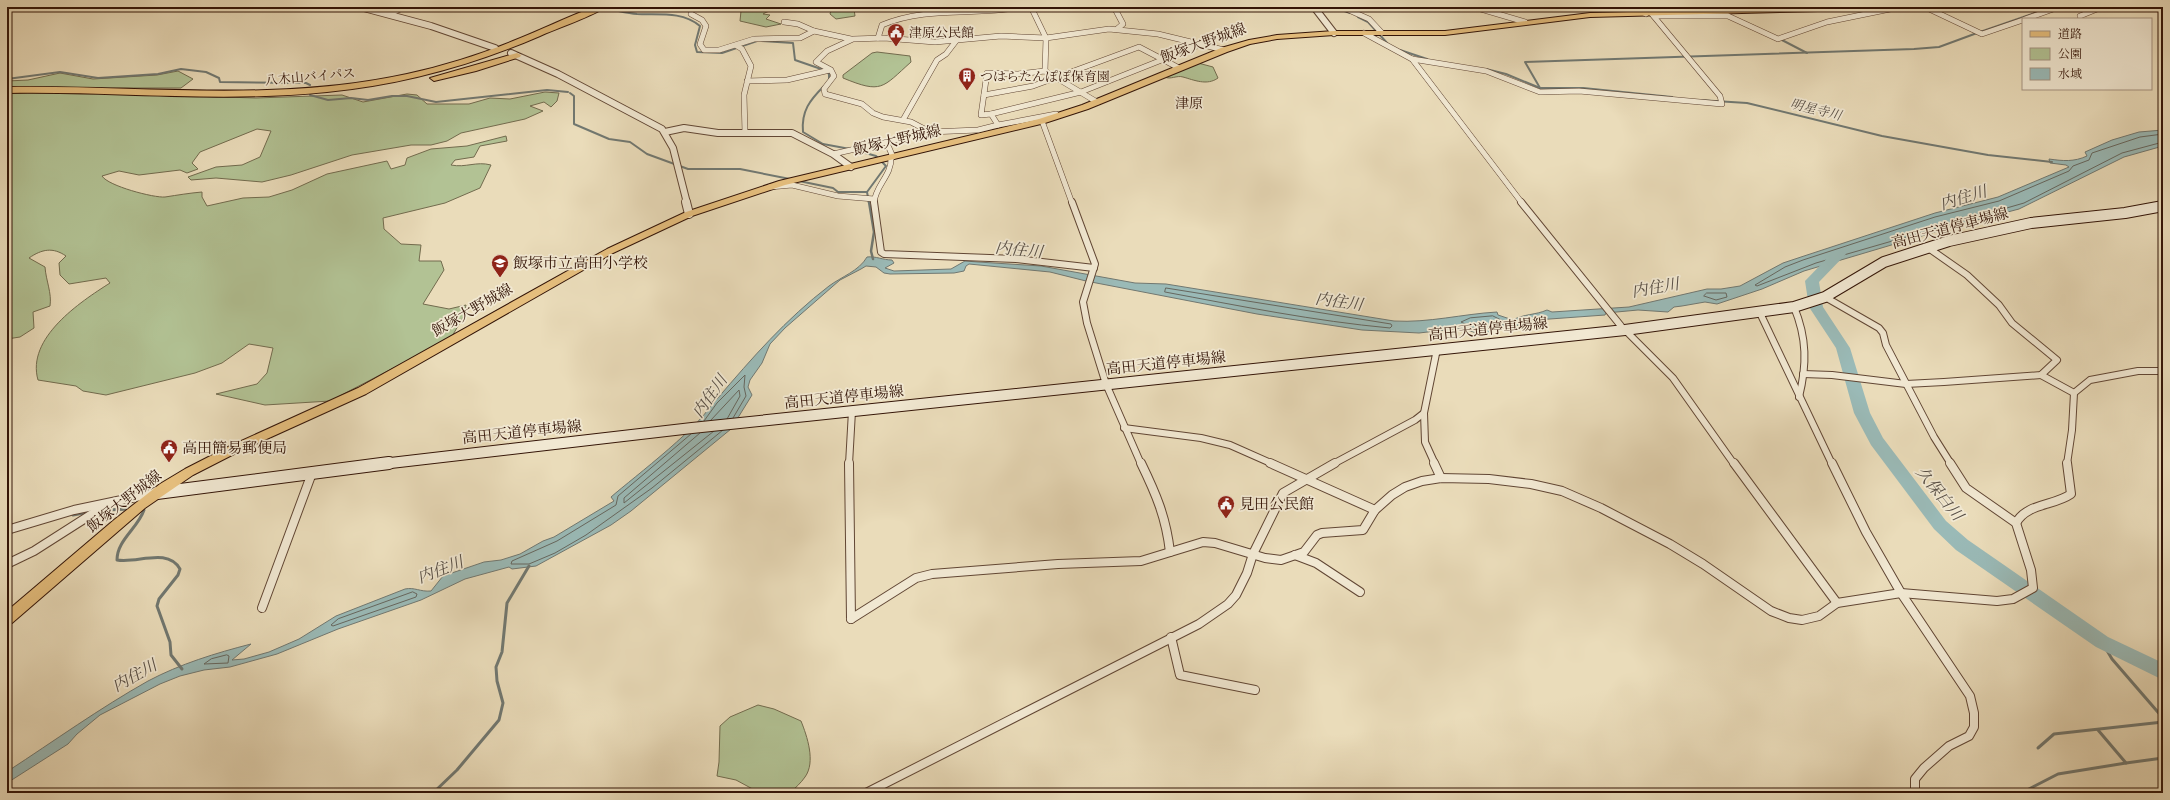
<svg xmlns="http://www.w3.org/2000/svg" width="2170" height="800" viewBox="0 0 2170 800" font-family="'IM FELL Double Pica','Noto Serif JP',serif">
<rect width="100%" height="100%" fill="#eadcba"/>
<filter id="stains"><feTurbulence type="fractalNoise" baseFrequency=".005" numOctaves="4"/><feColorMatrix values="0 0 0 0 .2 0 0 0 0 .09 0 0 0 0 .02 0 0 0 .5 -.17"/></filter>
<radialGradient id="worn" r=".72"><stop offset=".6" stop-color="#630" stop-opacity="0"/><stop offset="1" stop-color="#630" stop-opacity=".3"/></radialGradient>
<g fill="#b2c294" stroke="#726b4e">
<path d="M709 7H850L854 9 855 16 836 19 830 14 831 10 826 8C817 9 795 12 787 11 778 10 771 9 763 14L770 15 766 19 781 24 766 27 740 21 741 11H711Z"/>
<path d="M877 52 910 56 911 62C882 88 882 94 843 78V75L872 53Z"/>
<path d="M1198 63 1213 67 1218 78C1207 86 1194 80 1183 77 1177 75 1170 80 1165 77Z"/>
<polygon points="178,71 193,79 181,88 7,88 7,81 28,80 60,73 93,79 157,75"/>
<path d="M61 92 256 98 342 95 363 102 407 94 417 95 427 104H469L490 98 510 99 545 92 559 93 557 101 551 107 544 102 530 106 543 111 525 119 461 133 447 141 431 145H411L352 155 291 175 262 182 216 178 191 180 188 177 216 167 242 165 260 157 271 131 257 129 200 152 192 163 198 169 187 173 180 170 139 175 119 171 102 176C108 186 154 198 165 197 178 195 190 193 202 192V197L207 206 243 198 269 197 292 190 327 174 387 161 391 169 405 165 407 158 431 149 467 146 506 136 507 141 480 146 474 157 455 160 451 165C466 168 476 161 491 165L480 188 445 203 383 218 384 229 401 244 421 245 419 261H441L444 270 423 304 449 309 466 305 465 314 451 338 330 401 265 405 216 394 257 384 267 373 273 348 249 344 222 363 195 373 106 395 83 391 76 386 38 380C26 338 80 302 110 283L106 278 69 284 60 275 59 263 66 256C53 247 42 249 29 258L45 267C46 281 52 293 50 306L33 312 34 328 20 337 7 339V93Z"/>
<path d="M758 705 774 709 801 721C807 736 816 762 805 777 801 783 795 788 790 793H760L736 780 717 776 719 762 720 726 730 717Z"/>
</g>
<path fill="#9abab7" stroke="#717871" d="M2163 130V146L2124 157 2019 209 1962 224 1804 271 1762 289 1717 304 1705 302 1682 306 1674 307 1668 312 1638 310 1606 313 1605 315 1536 320 1520 324 1514 327 1492 330 1494 334H1479L1462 328 1419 333 1362 330 1257 314 1086 281 1050 272 969 264 966 266 964 271 954 273 890 274 884 273 876 267 866 266 861 269 840 280 785 328 770 344 762 363 750 380 748 387 752 395 731 429 631 511 611 525 536 566 512 569 509 567 465 579 421 600 338 629 277 654 230 667 204 670 180 676 160 684 100 715 77 734 68 744 7 783 8 771C54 741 100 708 148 681 180 664 216 653 251 644L232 660 244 659 269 652 299 639 336 616 405 589C415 587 420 592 431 591L443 576 484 562 501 560 520 554 543 541 554 537 614 501 611 497C634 477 706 423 715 398L717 399C752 358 786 319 829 286 841 277 859 271 867 257 876 256 883 260 892 260L894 263 885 268 894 271 951 269 965 261 978 262 1041 266 1135 283 1166 284 1394 321C1429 323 1462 314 1497 312L1498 315 1513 320C1523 314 1536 315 1547 310L1552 312 1629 307 1707 289H1721L1740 286 1783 263 1801 257 1935 213 1998 197 2069 167 2066 165 2050 163 2049 159C2063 161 2074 162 2087 156L2085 152 2112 140 2139 132Z"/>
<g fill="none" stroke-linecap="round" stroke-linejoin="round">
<g stroke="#66675f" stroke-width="1">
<polyline points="2163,134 2140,137 2092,153 2089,160 2073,166 2069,171 1999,201 1935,217 1803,260 1785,267 1755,285 1757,286 1816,263 2024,203 2122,153 2163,142"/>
<path d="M1166 288 1391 324 1392 326 1390 328C1314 321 1240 306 1165 292Z"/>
<polygon points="1707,293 1726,293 1727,297 1716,300 1704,296"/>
<path d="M1493 316 1503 321 1504 324C1497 325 1491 329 1486 330 1478 332 1468 325 1461 322L1470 318Z"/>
<polyline points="711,420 739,390 740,396 727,419"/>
<polyline points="704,421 717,403 745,375 744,387 746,396 733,418"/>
<polyline points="700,433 624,498 624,503 714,431"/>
<polyline points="691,434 618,496 616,505 557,541 512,561 511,564 529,564 555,553 586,535 652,488 723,430"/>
<polygon points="413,592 417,594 416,597 333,626 331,625 338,619"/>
<polygon points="227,655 229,656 228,663 204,664 211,659"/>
</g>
<g stroke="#717871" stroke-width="2">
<polyline points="537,7 553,10 593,8"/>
<polyline points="1333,7 1350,13"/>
<polyline points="1715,7 1721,10"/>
<path d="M600 8C612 9 625 13 637 14 659 15 682 11 700 26L695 45 697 52 722 53 757 41"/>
<polyline points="1358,17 1368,22 1388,44"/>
<polyline points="1980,32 2049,8"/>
<polyline points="1780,39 1807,53"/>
<polyline points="762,41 793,43 795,60 824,70 829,74 829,81"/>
<polyline points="1400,50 1427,59"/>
<polyline points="1486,69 1506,74 1540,88 1583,88 1672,97"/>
<polyline points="7,79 60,72 98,78 158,74 181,69 206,72 219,78 220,82 306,83 310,85"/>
<path d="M824 86C810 100 801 111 803 132L823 144 850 149"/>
<polyline points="1540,88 1525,62 1914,49 1939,47 1977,33"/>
<polyline points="570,93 574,96 574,124 609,139 630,142 647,154 688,169 740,169 790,179"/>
<polyline points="310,95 328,100 351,98 368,100 392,96 407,96 436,102 547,90 568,92"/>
<polyline points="1699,100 1747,103 1882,136 1988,155 2052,162"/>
<polyline points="855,150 876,156 886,166 867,192 869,203"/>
<polyline points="799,181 833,188 838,192 867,192"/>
</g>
<polyline stroke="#717871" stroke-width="2.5" points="869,202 874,232 871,251 873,259"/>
<g stroke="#717871" stroke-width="3">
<polyline points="104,510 131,509"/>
<path d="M140 510H144C138 528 117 540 117 560 137 564 167 547 180 569L178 575 159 599 157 606 170 642 171 655 182 669"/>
<polyline points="73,515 89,512"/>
<polyline points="2102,642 2112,659 2163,718"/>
<polyline points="2038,748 2054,734 2163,722"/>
<polyline points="2126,763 2163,758"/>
<polyline points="2025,791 2058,774 2126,763 2098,730"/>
<polyline points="433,793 457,770 499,720 503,703 497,681 496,667 502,652 507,603 529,566"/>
</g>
<polygon fill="#9abab7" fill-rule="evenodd" points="1839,250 1846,254 1819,282 1823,307 1850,348 1870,413 1883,438 1946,521 1968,540 2108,637 2163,663 2163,680 2096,647 1956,550 1934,529 1871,445 1854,413 1836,348 1809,307 1805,281 1834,251"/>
<g stroke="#614634" stroke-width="6">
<g id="minor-far2">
<polyline points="1031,7 1046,38 1045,71"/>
<polyline points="1114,7 1123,24 1117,29"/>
<polyline points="1342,7 1369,19 1382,33"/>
<polyline points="1474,7 1525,22"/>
<polyline points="1632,7 1646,14"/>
<polyline points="1925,7 1982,34 2023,20"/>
<polyline points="389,14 405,7"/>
<polyline points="691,14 702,20 706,26 700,44 704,50 719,50 754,39 800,38 814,31 851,39"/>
<polyline points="1654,16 1728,16 1778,39 1827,22 1900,7"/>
<polyline points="2080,16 2102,7"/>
<polyline points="2025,19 2059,7"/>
<polyline points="784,22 798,24 814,31"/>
<polyline points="1364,33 1412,59 1522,203"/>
<path d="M878 38 882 25C927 6 975 16 1022 7"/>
<polyline points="737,46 742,49 751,66 744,95 745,133"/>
<polyline points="1412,59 1486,71 1540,92 1579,91 1722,104 1720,96 1651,13"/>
<polyline points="747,81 787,80 830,70"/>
<polyline points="984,95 1033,86 1139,47 1179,68"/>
<polyline points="991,114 1081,92 1202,44"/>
<polyline points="1056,114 998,125 991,114 981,115 987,73 1018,74 1045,71 1097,102"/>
<polyline points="903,120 937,60 946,54 956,41"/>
<polyline points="1042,121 1072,203"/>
<polyline points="998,125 978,130 930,132 911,122 883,117 873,113 862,104 825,94 824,89 834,76 831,70 816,62 827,51 853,39 884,38 935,42 1001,36 1046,38 1109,29 1158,34 1224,50"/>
<polyline points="886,141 893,157"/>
<polyline points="833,154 900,139 926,131"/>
<polyline points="770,187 792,185 838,196 874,199"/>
<path d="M874 203C875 186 892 175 891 158"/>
</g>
</g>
<g stroke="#614634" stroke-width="8">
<g id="minor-far1">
<polyline points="874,202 881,252 884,254 1016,259 1094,268"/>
<polyline points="1072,202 1095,264 1083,302 1087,323 1106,384 1141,464"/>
<polyline points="1521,202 1621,326 1673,378 1734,464"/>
<polyline points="1825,297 1879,328 1883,333 1886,345 1934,437 1951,464"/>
<path d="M1794 307C1807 338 1807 365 1799 397"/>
<polyline points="1760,313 1832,464"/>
<polyline points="1803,374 1832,375 1906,384 1944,382 2041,375 2057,360 2012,323 1999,305 1967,275 1927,247"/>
<polyline points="2041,375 2074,393"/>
<polyline points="1424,413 1425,442 1435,464"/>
<polyline points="1124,428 1201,438 1230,445 1273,464"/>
<polyline points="849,464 852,411"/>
<polyline points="1333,464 1415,420 1424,413 1437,349"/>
<polyline points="2067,464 2072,430 2074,393 2090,380 2138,371 2163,371"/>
</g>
</g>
<g stroke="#614634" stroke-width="10">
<g id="minor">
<polyline points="849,463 851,619"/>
<path d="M1141 463C1156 494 1166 517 1170 552"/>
<polyline points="1270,463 1375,510"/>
<polyline points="1434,463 1441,478"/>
<polyline points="1734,463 1837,603"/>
<polyline points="1832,463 1866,532 1901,593 1970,696 1974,713 1974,727 1969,736 1949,746 1924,768 1915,779 1915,793"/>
<path d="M2016 523C2027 503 2054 506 2071 494L2067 463"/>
<polyline points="7,530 74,510 155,493"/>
<polyline points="1295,555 1316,563 1360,592"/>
<polyline points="7,564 34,551 103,507"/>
<polyline points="262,608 312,473"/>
<polyline points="851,619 916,578 932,574 1058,564 1141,561 1203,542 1215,543 1265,558 1281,560 1304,552 1317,535 1322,533 1363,530 1375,510 1392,495 1405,487 1422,481 1441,478 1489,479 1531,484 1562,491 1601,508 1670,544 1703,564 1771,611 1789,618 1802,620 1819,616 1837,603 1901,593 1997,601 2013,599 2033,588 2031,570 2016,523 1966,488 1950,463"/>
<polyline points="1171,637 1180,675 1255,690"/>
<polyline points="866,793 1199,624 1228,604 1236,595 1247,573 1253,554 1283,493 1335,463"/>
</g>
</g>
<g stroke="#614634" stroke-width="8">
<g id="tertiary-far1">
<polyline points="360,7 431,26 495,48"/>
<polyline points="1314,7 1334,33"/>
<polyline points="511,53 558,74 662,129 673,148 687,203"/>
<polyline points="665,132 684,128 718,133 792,133 833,154 851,167"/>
</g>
</g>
<g stroke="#614634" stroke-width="10">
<polyline id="tertiary" points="686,202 689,214"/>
</g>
<g stroke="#331407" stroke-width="12">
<polyline id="secondary-far1" points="382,464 692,428 1625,330 1794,307 1825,297 1884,262 1949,241 2031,223 2125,213 2163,206"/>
</g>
<g stroke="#331407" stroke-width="14">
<polyline id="secondary" points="157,493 389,463"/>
</g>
<g stroke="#331407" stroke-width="2">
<polygon id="primary" points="1815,7 1901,7 1897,9 1590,17 1445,35 1334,35 1277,39 1250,44 1227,52 1088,109 1045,123 785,185 692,216 613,253 366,394 236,453 193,475 145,508 34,604 12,623 7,624 7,611 114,520 160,484 185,469 228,447 358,388 607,249 686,212 779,181 1039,119 1082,105 1221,48 1249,40 1277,35 1334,31 1445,31 1590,13"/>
</g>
<g stroke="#331407" stroke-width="2">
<g id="trunk">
<path d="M594 7H605C598 14 553 30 540 36 473 65 401 85 327 92 221 103 113 91 7 93V87C140 85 275 103 407 74 443 66 479 55 513 41 541 30 567 17 594 7Z"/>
<polygon points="517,53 521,55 520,57 476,71 434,81 430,78"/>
</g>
</g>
<use href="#minor-far2" stroke="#f1e8d2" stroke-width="5"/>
<use href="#minor-far1" stroke="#f1e8d2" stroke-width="6"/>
<use href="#minor" stroke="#f1e8d2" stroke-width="8"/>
<use href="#tertiary-far1" stroke="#f1e8d2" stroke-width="6"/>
<use href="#tertiary" stroke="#f1e8d2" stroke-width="8"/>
<use href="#secondary-far1" stroke="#f1e8d2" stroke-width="10"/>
<use href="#secondary" stroke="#f1e8d2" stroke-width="12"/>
<use href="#primary" fill="#e5be7d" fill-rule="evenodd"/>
<use href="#trunk" fill="#e5be7d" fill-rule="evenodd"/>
</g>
<defs>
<g id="civic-pin" transform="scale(0.9)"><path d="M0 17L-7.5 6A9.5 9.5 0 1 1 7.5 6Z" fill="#8f2418" stroke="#f1e8d2"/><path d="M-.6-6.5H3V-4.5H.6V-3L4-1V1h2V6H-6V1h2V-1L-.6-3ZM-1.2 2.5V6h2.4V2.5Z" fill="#fff"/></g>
<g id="building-pin" transform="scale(0.9)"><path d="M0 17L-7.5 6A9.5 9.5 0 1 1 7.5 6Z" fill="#8f2418" stroke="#f1e8d2"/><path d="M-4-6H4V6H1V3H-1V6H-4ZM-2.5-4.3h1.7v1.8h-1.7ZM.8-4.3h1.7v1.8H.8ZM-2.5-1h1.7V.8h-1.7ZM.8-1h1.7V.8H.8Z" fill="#fff"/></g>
<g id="school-pin" transform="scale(0.9)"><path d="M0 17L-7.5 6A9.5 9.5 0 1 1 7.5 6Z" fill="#8f2418" stroke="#f1e8d2"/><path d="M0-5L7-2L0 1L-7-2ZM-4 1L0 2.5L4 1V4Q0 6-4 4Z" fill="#fff"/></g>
</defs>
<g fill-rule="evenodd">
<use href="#civic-pin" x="896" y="32"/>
<use href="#building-pin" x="967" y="76"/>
<use href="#school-pin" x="500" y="263"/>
<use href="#civic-pin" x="169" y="448"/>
<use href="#civic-pin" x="1226" y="504"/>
</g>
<g text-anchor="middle" stroke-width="3.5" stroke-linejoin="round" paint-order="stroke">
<g font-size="13" fill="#331407" stroke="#f1e8d2" text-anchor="start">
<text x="909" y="37">津原公民館</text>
<text x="980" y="81">つはらたんぽぽ保育園</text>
</g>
<g font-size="13" fill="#331407" stroke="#f1e8d2">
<text transform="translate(310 76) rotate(-5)" y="5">八木山バイパス</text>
</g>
<g font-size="13" font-style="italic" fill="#574e45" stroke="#f1e8d2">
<text transform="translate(1816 109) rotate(14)" y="5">明星寺川</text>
</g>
<g font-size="14" fill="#331407" stroke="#f1e8d2">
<text x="1189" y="108">津原</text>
</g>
<g font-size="15" fill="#331407" stroke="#f1e8d2">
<text transform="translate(1203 43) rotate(-20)" y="5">飯塚大野城線</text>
<text transform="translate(897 140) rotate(-13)" y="5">飯塚大野城線</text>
<text transform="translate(1950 228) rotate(-15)" y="5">高田天道停車場線</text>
<text transform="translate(472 310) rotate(-30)" y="5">飯塚大野城線</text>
<text transform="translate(1488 329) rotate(-6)" y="5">高田天道停車場線</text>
<text transform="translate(1166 363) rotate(-6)" y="5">高田天道停車場線</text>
<text transform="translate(844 397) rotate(-6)" y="5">高田天道停車場線</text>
<text transform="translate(522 432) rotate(-6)" y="5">高田天道停車場線</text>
<text transform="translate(124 501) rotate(-38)" y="5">飯塚大野城線</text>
</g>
<g font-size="15" fill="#331407" stroke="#f1e8d2" text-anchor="start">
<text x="513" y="268">飯塚市立高田小学校</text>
<text x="182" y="453">高田簡易郵便局</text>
<text x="1239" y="509">見田公民館</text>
</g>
<g font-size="16" font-style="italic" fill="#574e45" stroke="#f1e8d2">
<text transform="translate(1963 197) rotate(-17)" y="6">内住川</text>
<text transform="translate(1019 249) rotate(6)" y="6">内住川</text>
<text transform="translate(1655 287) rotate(-10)" y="6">内住川</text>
<text transform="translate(1339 301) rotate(8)" y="6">内住川</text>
<text transform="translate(709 396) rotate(-55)" y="6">内住川</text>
<text transform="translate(1940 493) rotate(51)" y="6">久保白川</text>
<text transform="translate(440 569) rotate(-21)" y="6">内住川</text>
<text transform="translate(134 675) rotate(-29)" y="6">内住川</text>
</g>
</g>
<rect width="2170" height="800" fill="none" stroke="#eadcba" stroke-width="24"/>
<rect x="8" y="8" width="2154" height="784" fill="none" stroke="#331407" stroke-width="2"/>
<rect x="12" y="12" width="2146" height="776" fill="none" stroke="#331407"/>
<rect x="2022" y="18" width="130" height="72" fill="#f1e8d2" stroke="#a59381"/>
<rect x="2030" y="31" width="20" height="6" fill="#e5be7d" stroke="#a59381"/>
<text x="2058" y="38" font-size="12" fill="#331407">道路</text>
<rect x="2030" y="48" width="20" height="12" fill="#b2c294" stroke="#a59381"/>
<text x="2058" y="58" font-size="12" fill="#331407">公園</text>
<rect x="2030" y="68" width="20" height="12" fill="#9abab7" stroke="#a59381"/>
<text x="2058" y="78" font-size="12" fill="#331407">水域</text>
<rect width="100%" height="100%" filter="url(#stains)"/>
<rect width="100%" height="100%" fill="url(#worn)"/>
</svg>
